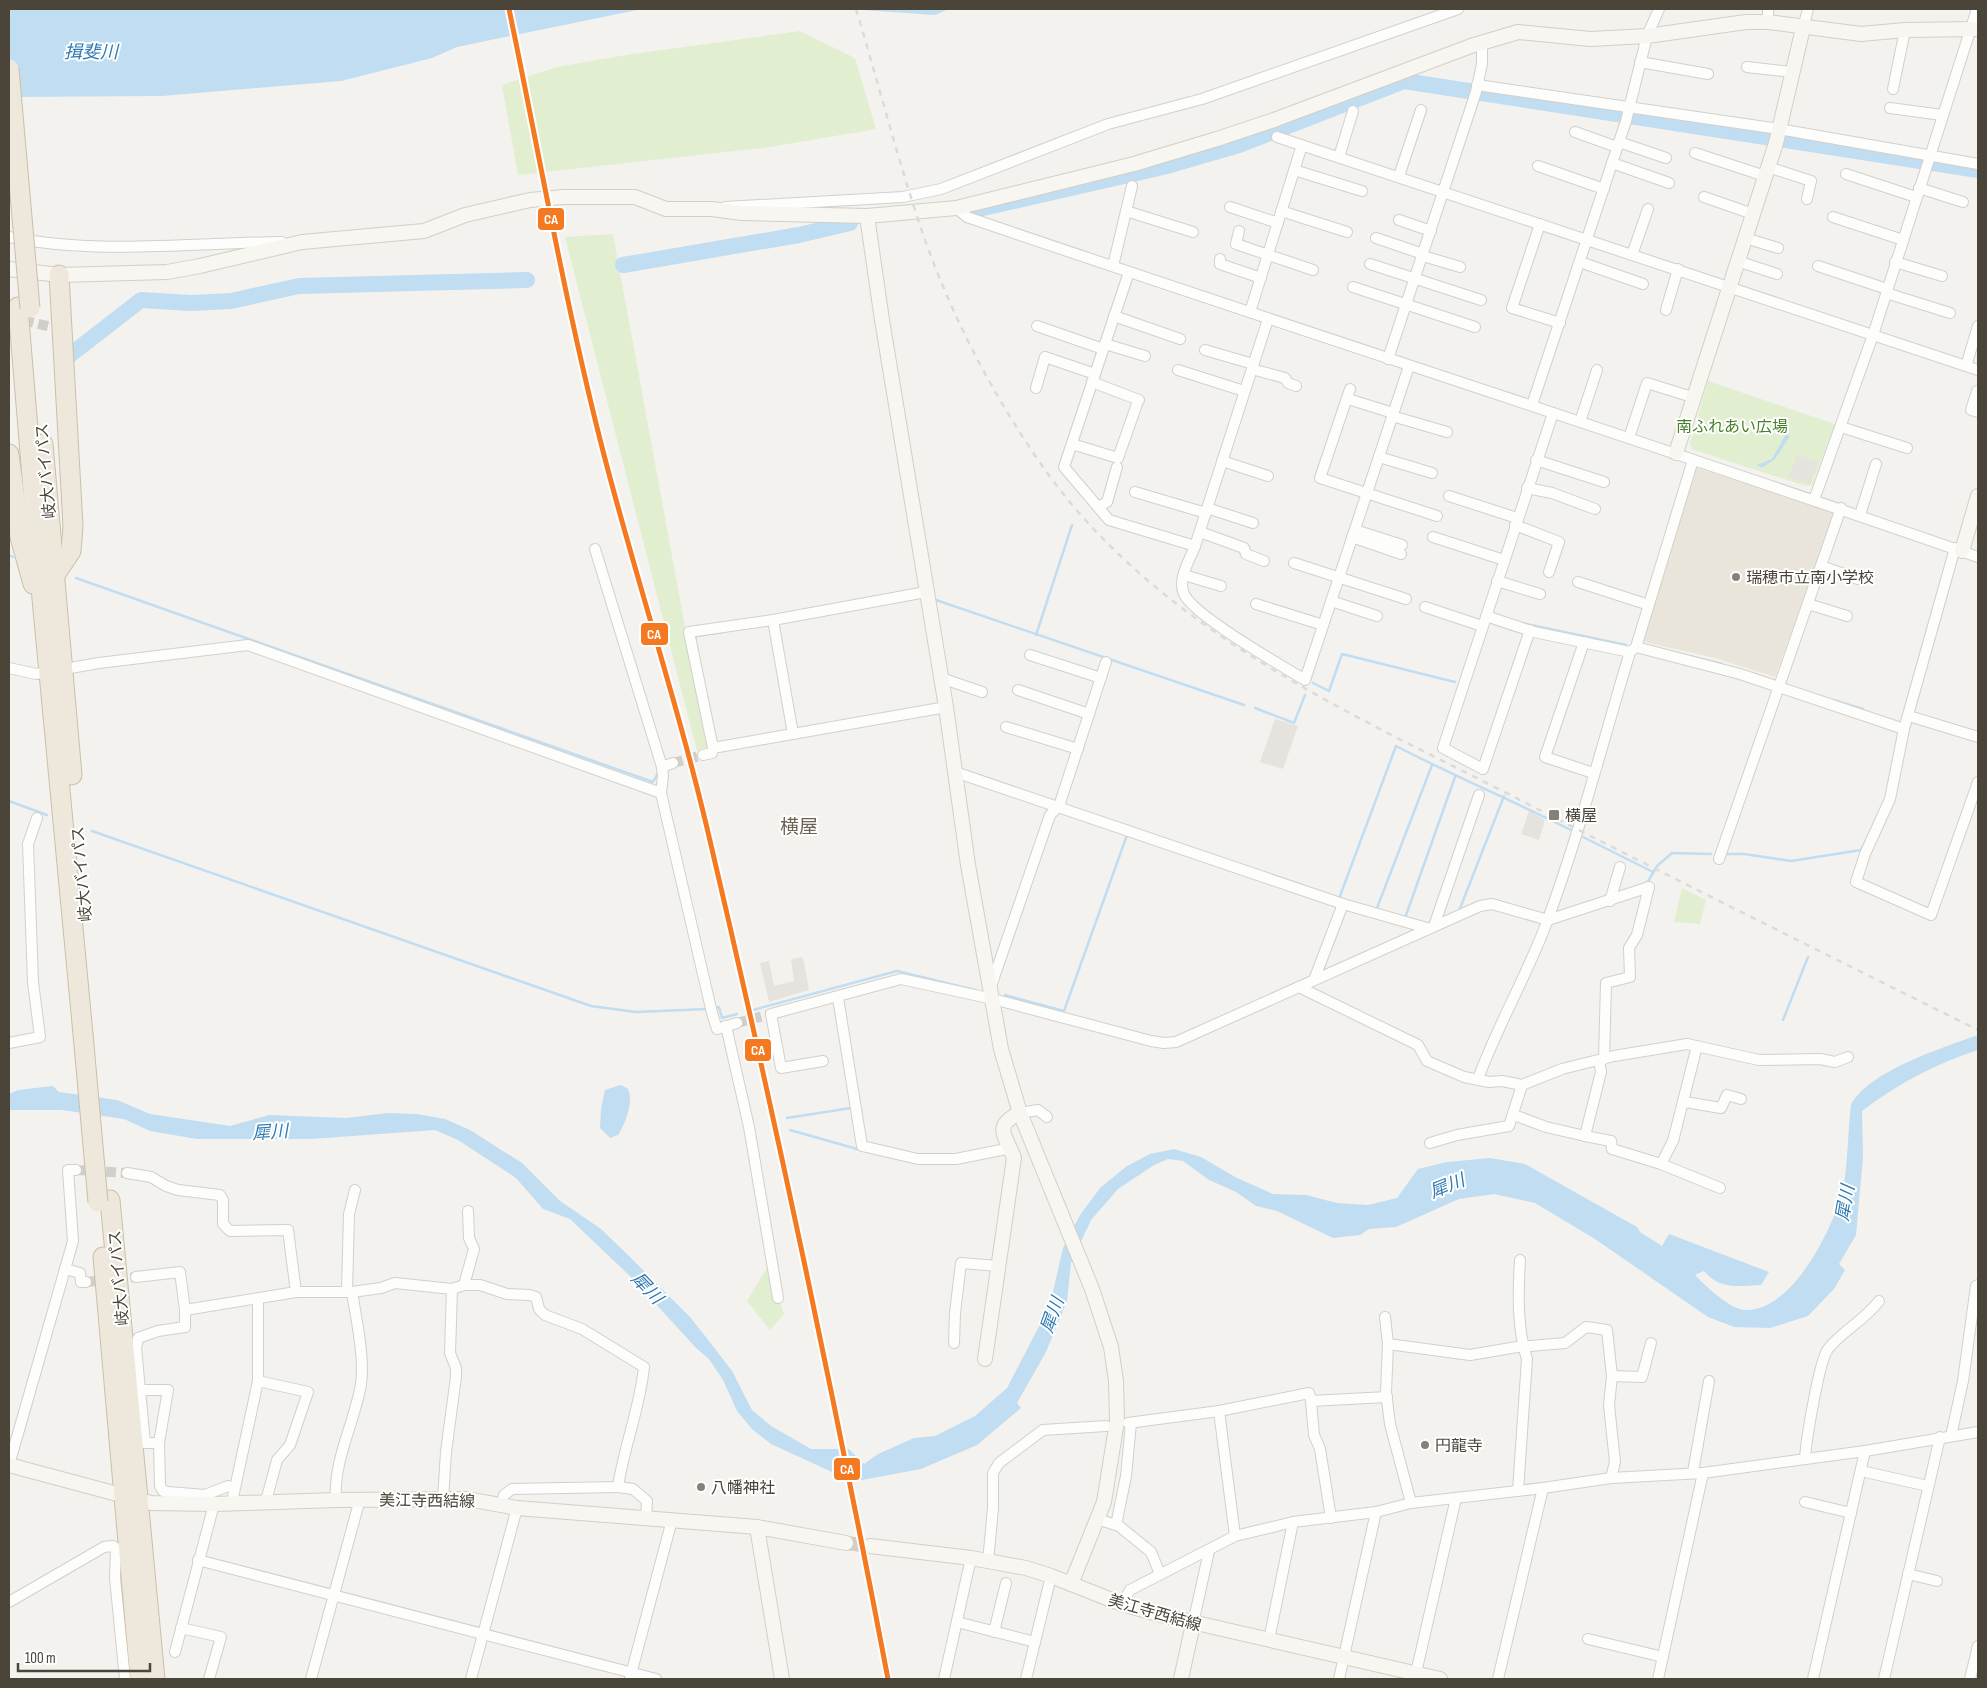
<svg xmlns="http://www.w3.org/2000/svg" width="1987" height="1688" viewBox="0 0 1987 1688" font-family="'Sofia Sans Condensed','Noto Sans JP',sans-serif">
<rect width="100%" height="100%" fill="#f4f2ee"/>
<polygon fill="#eae5da" points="1694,467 1835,513 1775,677 1715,658 1640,641"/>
<g fill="#e1eecf">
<polygon points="800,31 855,58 876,129 770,147 518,175 502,85 557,67 626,55"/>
<polygon points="613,234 707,747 697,751 565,237"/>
<polygon points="1708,381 1835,424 1812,485 1806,486 1691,449 1690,443"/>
<polygon points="1682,888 1706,900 1700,924 1674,922"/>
<polygon points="768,1266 784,1314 770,1330 747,1301"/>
</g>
<g fill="#e6e3df">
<polygon points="1797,455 1818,461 1810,484 1789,477"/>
<polygon points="1275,719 1298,726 1283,769 1260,762"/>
<polygon points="1529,811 1545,820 1539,840 1521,834"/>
<polygon points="803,957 809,990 769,1002 760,963 769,961 774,986 794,981 791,959"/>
</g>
<g fill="#c0ddf1">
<polygon points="9,9 642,9 457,47 432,58 341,81 162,96 9,97"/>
<polygon points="849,9 949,9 935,15"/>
<polygon points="1786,434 1790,436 1775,459 1762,468 1757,465 1772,459"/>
<path d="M1978 1035V1050C1937 1063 1897 1084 1862 1111L1863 1158 1856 1235 1839 1264 1845 1270 1834 1289 1808 1316 1770 1328 1734 1327 1708 1317 1595 1239 1535 1203 1494 1194 1459 1199 1396 1227 1369 1229 1360 1235 1333 1238 1277 1211 1256 1206 1236 1192 1209 1180 1183 1161 1168 1159 1154 1165 1118 1189 1091 1220 1071 1263 1067 1301 1046 1352 1017 1403 1021 1408 977 1445 921 1469 862 1480 832 1472 771 1444 752 1429 737 1411 723 1380 709 1359 696 1348 634 1280 570 1219 543 1209 516 1178 458 1140 435 1130 311 1139H197L150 1131 124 1119 62 1110H9V1094L18 1090 53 1086 59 1092 117 1100 150 1114 230 1126 269 1115 346 1118 388 1113 417 1114 445 1119 470 1130 522 1163 560 1201 601 1229 630 1257 690 1317 709 1341 732 1371 752 1410 771 1426 811 1449H849L864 1464 878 1454 914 1438 935 1436 975 1416 1007 1388 1050 1305 1063 1248 1080 1215 1100 1188 1127 1166 1150 1154 1174 1149 1201 1157 1237 1178 1273 1194 1306 1195 1337 1203 1368 1205 1397 1198 1418 1169 1447 1162 1490 1158 1525 1164 1637 1227 1640 1232 1662 1246 1669 1234 1769 1272 1761 1285C1738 1286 1720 1290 1704 1271L1695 1275C1704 1285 1730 1309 1744 1310 1793 1313 1836 1224 1844 1184 1848 1158 1848 1130 1851 1104 1871 1070 1942 1048 1978 1035Z"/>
<path d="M620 1085 627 1088C635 1099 625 1124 618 1135L610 1138 600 1128 601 1109 605 1090Z"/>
</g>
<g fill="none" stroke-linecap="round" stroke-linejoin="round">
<g stroke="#c0ddf1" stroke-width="2.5">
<polyline points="9,555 13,557"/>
<polyline points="76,578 653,782 658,773"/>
<polyline points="933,599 1244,705"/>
<polyline points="1522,623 1626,645"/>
<polyline points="1036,635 1072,525"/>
<polyline points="695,641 696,636 723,632"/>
<polyline points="1677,653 1722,664"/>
<polyline points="1313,683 1329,691 1342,654 1455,682"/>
<polyline points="1833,700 1863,709"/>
<polyline points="1255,708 1294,723 1305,695"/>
<polyline points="9,801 47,815"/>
<polyline points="92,831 591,1006 636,1012 707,1009"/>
<polyline points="1579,835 1653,872"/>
<polyline points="1727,854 1744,854 1791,861 1861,850 1863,846"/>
<polyline points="1647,883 1657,866 1672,853 1711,854"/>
<path d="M1340 896 1396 746C1454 776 1513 801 1571 830"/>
<polyline points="1377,908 1432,765"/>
<polyline points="1459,911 1504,796"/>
<polyline points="1405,918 1455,777"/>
<polyline points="1005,995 1064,1011 1127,835"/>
<polyline points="715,1008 719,1007 722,1018 737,1014"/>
<polyline points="753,1010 897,971 975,990"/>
<polyline points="1783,1020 1808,957"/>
<polyline points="787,1118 851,1108"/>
<polyline points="790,1130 857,1149"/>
</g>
<g stroke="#c0ddf1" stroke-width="16">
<polyline points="974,210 1163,167 1239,145 1404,81 1978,170"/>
<polyline points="623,265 799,235 850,223"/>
<polyline points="70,355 141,300 191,303 231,301 299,286 527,280"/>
</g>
<g stroke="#d2cfca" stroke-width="10" stroke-dasharray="10 5" stroke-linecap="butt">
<polyline points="9,317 64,330"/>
<polyline points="673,763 703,755"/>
<polyline points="737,1023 771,1014"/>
<polyline points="76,1170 127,1173"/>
<polyline points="86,1282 136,1277"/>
</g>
<polyline stroke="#d2cfca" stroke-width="14" stroke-dasharray="14 7" stroke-linecap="butt" points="846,1543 870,1546"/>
<g stroke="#d2d0cb" stroke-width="12">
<g id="street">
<polyline points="1768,9 1768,22"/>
<polyline points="1803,28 1808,9"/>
<polyline points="1640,62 1708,74"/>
<polyline points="1747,67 1792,72"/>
<polyline points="1477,85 1779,129 1978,164"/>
<polyline points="1893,89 1905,30"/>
<polyline points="1890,108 1942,115"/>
<polyline points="1575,132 1617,147"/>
<polyline points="1277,137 1978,370"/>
<polyline points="1619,142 1666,158"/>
<polyline points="1695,153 1765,176"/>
<polyline points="1339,157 1353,111"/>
<polyline points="1612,163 1669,183"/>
<polyline points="1538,166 1604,189"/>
<polyline points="1768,167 1811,181 1807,199"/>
<polyline points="1294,170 1362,191"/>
<polyline points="1846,174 1916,197"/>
<polyline points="1399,176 1421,110"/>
<polyline points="1919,188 1963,202"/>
<polyline points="1704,197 1753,214"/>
<polyline points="725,207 903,197 941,189 1108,124 1202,99 1458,9"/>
<polyline points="1230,207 1278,223"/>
<path d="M956 208 967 217C1303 332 1643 440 1978 557"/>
<polyline points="1126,211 1193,232"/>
<polyline points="1281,211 1347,232"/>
<polyline points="1833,217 1903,240"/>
<polyline points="1399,220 1431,231"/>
<polyline points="1540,224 1512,308 1560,323"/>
<polyline points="1239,231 1236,244 1313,270"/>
<path d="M9 237C98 255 192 243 282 242"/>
<polyline points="1376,238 1423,254"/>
<polyline points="1745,238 1778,248"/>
<polyline points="1632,255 1648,209"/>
<polyline points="1423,256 1460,267"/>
<polyline points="1220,259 1220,264 1261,278"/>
<polyline points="1737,261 1777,274"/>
<polyline points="1580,262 1643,284"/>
<polyline points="1895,262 1942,276"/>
<polyline points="1370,264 1481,300"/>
<polyline points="1113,266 1132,186"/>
<polyline points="1818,266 1887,289"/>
<polyline points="1129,272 1064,467 1109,520 1195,546"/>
<polyline points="1353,287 1475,327"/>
<polyline points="1886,293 1950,313"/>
<polyline points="1666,310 1678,269"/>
<polyline points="1250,312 1302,145"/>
<polyline points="1114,316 1180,339"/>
<path d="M1268 319 1195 546C1190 560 1177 579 1184 594 1194 616 1281 665 1305 680L1409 366"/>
<polyline points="1037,326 1103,349"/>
<polyline points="1105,344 1145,356"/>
<polyline points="1205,350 1253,364"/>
<polyline points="1388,359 1476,92 1482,64 1482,42"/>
<polyline points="1966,366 1978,326"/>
<polyline points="1252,369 1285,378 1288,383 1296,386"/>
<polyline points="1178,370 1244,391"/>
<polyline points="1092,382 1139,400"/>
<polyline points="1036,388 1045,357 1095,374"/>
<polyline points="1350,389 1320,478 1437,516"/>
<polyline points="1977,391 1971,410 1978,412"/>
<polyline points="1348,399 1393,413"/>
<polyline points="1532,405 1626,121 1647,36 1659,9"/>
<polyline points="1392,416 1447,432"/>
<polyline points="1580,422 1597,370"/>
<polyline points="1841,427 1907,448"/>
<polyline points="1629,438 1647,383 1692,397"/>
<polyline points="1072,444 1118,458 1137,404"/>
<polyline points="1379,457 1432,473"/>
<polyline points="1536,460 1604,482"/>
<polyline points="1222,461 1268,476"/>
<polyline points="1527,488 1552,493 1595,509"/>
<polyline points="1135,492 1206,513"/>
<polyline points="1449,496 1517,518"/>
<polyline points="1814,500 1873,335 1977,9"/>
<polyline points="1098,507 1107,502 1117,467"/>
<polyline points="1207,508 1253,523"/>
<polyline points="1860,515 1876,464"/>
<polyline points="1515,525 1559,542 1549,572"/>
<polyline points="1355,530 1402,545"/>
<polyline points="1200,532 1244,548 1246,554 1264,561"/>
<polyline points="1352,537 1401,554"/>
<polyline points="1433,537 1504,560"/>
<polyline points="1955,548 1904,729 1890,799 1865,854 1856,882 1931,915 1978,782"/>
<polyline points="595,549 662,767"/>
<polyline points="1294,563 1406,599"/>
<polyline points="1821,566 1858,579"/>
<polyline points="1184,575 1221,586"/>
<polyline points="1497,581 1540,594"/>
<polyline points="1578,582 1649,605"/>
<polyline points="1331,601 1377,616"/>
<polyline points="1256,604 1323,625"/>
<polyline points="1808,604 1847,616"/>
<polyline points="1425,607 1482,626"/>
<polyline points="1486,616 1534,632 1630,652"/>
<polyline points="773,620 793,734"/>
<polyline points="1530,630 1483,769 1443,748 1553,413"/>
<polyline points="1584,642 1545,757 1593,773"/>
<polyline points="1636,647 1740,674 1904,729"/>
<polyline points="1030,655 1101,678"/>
<polyline points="9,668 36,674 99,663 248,645 661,793"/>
<polyline points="941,678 982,692"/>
<polyline points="1018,690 1089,714"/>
<polyline points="1909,716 1978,737"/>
<polyline points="1006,727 1078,749"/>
<polyline points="713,748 689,632 773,620 926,592"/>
<polyline points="703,755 712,753 713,748 946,707"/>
<polyline points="673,763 662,767 663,776 661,793 712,1013 717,1029 737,1023"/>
<polyline points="955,772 1343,904 1427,928"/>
<polyline points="1719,859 1841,508"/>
<polyline points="1610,901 1620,867"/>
<polyline points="1434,926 1479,795"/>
<polyline points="1314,980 1343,904"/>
<polyline points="991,986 1050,815 1059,806 1106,662"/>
<polyline points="1299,987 1418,1045 1427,1061 1464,1077 1489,1082 1502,1081 1522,1085 1562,1069 1614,1056 1687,1044 1759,1060 1820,1059 1835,1062 1848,1057"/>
<polyline points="838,998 862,1146 918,1159 956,1159 1011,1148"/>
<polyline points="726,1026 749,1127 778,1298"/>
<polyline points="9,1043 40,1037 33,982 28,844 37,818"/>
<polyline points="1604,1059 1606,983 1630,977 1629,948 1637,935 1649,887"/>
<polyline points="1599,1060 1601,1072 1585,1136 1611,1141 1612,1149 1661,1164 1720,1188"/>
<polyline points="823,1061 781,1068 771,1014 901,979 993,999 1151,1041 1164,1043 1176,1042 1480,906 1492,904 1548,920 1649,887"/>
<path d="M1478 1079C1498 1024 1528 974 1548 919 1580 832 1603 741 1630 652L1636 647 1693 460"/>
<polyline points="1685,1102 1721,1108 1727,1095 1741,1099"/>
<polyline points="1020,1113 1038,1110 1047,1117"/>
<polyline points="1514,1115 1546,1127 1585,1136"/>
<polyline points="1430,1143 1457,1135 1509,1126 1522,1085"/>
<polyline points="1661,1164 1673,1141 1697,1046"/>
<polyline points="127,1173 151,1177 166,1186 178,1190 220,1195 223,1200 223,1224 230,1231 288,1230 296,1292"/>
<polyline points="65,1269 80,1273 81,1282 86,1282"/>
<polyline points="136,1277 180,1272 185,1310"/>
<polyline points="464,1285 474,1249 469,1238 468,1211"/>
<polyline points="347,1291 349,1214 355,1190"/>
<polyline points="1385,1317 1388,1344 1386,1392 1390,1424 1411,1503"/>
<polyline points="954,1343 955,1313 961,1263 998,1266"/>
<polyline points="1388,1344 1470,1355 1517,1347 1565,1343 1586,1327 1607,1330 1612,1376 1609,1405 1615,1462 1611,1478"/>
<polyline points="1612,1376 1642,1377 1651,1343"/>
<polyline points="258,1381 308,1392 290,1445 277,1460 266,1501"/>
<polyline points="140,1390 145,1443 159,1443"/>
<polyline points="1311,1401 1314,1435 1320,1449 1331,1518"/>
<polyline points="1219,1411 1235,1536"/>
<polyline points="1128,1423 1219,1411 1309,1393 1311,1401 1387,1397"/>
<polyline points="1951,1436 1963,1381 1976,1286 1978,1285"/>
<path d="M1805 1459C1806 1441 1819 1361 1828 1349 1842 1331 1865 1320 1879 1301"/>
<polyline points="9,1465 73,1241 68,1170 76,1170"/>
<polyline points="1861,1471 1928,1486"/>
<polyline points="1693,1472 1709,1381"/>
<path d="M234 1488 228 1486 205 1495 168 1492 163 1491 160 1486 159 1443 168 1390H140L136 1348 138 1338 158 1331 185 1327V1310L296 1292H352L381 1288 395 1283 452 1289 464 1285H480L507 1294 529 1295 536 1297 539 1309 545 1315 582 1329 644 1367C640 1408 624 1446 618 1487L633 1489 647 1501 646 1517"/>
<path d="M1518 1491 1527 1359C1517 1329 1518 1292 1520 1260"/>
<polyline points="443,1499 446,1452 456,1377 456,1368 450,1353 452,1289"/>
<path d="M336 1500C333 1460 355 1422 361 1384 365 1358 356 1318 352 1292"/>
<polyline points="232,1502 258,1381 258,1299"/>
<polyline points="1805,1502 1851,1513"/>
<polyline points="501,1505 504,1495 512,1489 618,1487"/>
<polyline points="1097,1519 1119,1526 1151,1552 1160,1574"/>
<polyline points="1116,1525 1126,1476 1131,1423"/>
<polyline points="198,1560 656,1679"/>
<polyline points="988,1562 993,1508 993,1473 999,1463 1043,1430 1106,1426"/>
<polyline points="1908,1574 1937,1581"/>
<polyline points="9,1602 104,1547 113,1546 116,1548 115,1578 125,1679"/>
<polyline points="1122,1604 1130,1590 1235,1536 1293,1522 1376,1512 1411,1503 1543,1488 1611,1478 1703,1473 1865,1451 1978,1432"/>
<polyline points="957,1622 1035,1642"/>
<polyline points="1193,1624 1209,1551"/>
<polyline points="181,1628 221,1637 209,1679"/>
<polyline points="994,1632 1006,1583"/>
<polyline points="1588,1639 1663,1657"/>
<polyline points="1269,1640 1293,1522"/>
<polyline points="175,1652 214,1504"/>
<polyline points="1416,1673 1456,1498"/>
<polyline points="630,1678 672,1520"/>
<polyline points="311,1679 360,1499"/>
<polyline points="471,1679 517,1508"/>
<polyline points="944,1679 971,1558"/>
<polyline points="1026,1679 1051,1576"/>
<polyline points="1339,1679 1376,1512"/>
<polyline points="1498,1679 1543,1488"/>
<polyline points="1658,1679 1703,1473"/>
<polyline points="1813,1679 1865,1451"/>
<polyline points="1884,1679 1940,1437"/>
<polyline points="1970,1679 1978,1646"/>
</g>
</g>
<g stroke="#d3cfc5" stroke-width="16">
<g id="secondary">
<polyline points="867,216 882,320 946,707 968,865 1001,1049 1020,1113 1092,1289 1111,1347 1116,1381 1117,1421 1104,1502 1071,1584"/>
<polyline points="9,269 59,275 167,272 200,266 302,242 424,231 465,215 530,200 564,197 635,197 666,209 712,209 742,213 782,214 867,216 956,208 1134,164 1217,139 1274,120 1471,46 1518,32 1590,39 1647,36 1746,22 1768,22 1861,34 1905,30 1978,29"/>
<polyline points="1676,453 1776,143 1803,28"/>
<polyline points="1962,551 1978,496"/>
<path d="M985 1359 1014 1158C1006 1136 992 1126 1020 1113"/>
<polyline points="9,1465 151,1503 214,1504 336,1500 467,1499 517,1508 757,1527 846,1543"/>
<polyline points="757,1527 782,1679"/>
<polyline points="870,1546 971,1558 1026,1568 1051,1576 1122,1604 1157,1614 1440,1679"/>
<polyline points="1181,1679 1193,1624"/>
</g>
</g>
<g stroke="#ccbfa9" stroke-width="21">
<g id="highway">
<polyline points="18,307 42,599 83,1034"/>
<polyline points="43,444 72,775"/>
<polyline points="9,454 20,537 33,584"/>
<polyline points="55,575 71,551 73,526 59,275"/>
<polyline points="110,1200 155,1679"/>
<polyline points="103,1257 140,1679"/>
</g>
</g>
<use href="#street" stroke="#fdfdfc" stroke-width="10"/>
<use href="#secondary" stroke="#f7f6f1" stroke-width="14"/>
<use href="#highway" stroke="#ede8db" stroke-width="19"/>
<path stroke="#dbdbda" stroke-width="2.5" stroke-dasharray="6 6" stroke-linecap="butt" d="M856 9C879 85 899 165 925 240 952 316 989 387 1034 454 1150 628 1347 711 1526 803 1676 880 1827 955 1978 1030"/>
<g stroke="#ccbfa9" stroke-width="21" stroke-linecap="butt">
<g id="highway-bridge">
<polyline points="9,69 30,308"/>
<polyline points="83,1034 98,1202"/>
</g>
</g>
<use href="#highway-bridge" stroke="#ede8db" stroke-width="19"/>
<g stroke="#fff" stroke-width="9">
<path id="rail-1" d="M509 9C540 158 566 308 604 455 638 586 681 714 711 845 776 1122 835 1400 888 1679"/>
</g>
<use href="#rail-1" stroke="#f47921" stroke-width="5"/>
</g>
<g fill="#868178" stroke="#fff" stroke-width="2">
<circle cx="1736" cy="577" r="5"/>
<rect x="1548" y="809" width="12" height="12" rx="2.5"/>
<circle cx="1425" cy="1445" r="5"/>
<circle cx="701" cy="1487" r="5"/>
</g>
<g text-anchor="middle" stroke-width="4" stroke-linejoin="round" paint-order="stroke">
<g font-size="16" fill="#4a7f2a" stroke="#fff">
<text x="1732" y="432">南ふれあい広場</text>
</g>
<g font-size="16" fill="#4b4439" stroke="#fff">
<text transform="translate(45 471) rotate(-95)" y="6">岐大バイパス</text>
<text transform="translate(81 874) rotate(-95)" y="6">岐大バイパス</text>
<text transform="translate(118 1278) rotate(-95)" y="6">岐大バイパス</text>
<text transform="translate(427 1500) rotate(1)" y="6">美江寺西結線</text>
<text transform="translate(1155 1612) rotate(16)" y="6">美江寺西結線</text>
</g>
<g font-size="16" fill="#4b4439" stroke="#fff" text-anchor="start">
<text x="1746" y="583">瑞穂市立南小学校</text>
<text x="1565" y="821">横屋</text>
<text x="1435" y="1451">円龍寺</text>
<text x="711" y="1493">八幡神社</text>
</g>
<g font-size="18" font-style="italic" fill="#2e7ab2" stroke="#fff">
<text x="91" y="58">揖斐川</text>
<text transform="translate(270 1132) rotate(-4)" y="6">犀川</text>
<text transform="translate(1447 1186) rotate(-22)" y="6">犀川</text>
<text transform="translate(1845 1203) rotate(-80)" y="6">犀川</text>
<text transform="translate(647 1288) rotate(46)" y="6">犀川</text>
<text transform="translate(1052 1315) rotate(-70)" y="6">犀川</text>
</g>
<g font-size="19" fill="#6e6250" stroke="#fff">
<text x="799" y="833">横屋</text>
</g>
</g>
<g stroke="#fff" stroke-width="2">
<rect x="537" y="207" width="28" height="24" rx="5" fill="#f47921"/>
<rect x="640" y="622" width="29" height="24" rx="5" fill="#f47921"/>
<rect x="744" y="1038" width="28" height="24" rx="5" fill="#f47921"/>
<rect x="833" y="1457" width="28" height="24" rx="5" fill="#f47921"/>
</g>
<g font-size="14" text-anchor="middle" font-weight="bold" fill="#fff">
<text x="551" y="224">CA</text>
<text x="654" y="639">CA</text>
<text x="758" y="1055">CA</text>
<text x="847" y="1474">CA</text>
</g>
<rect width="1987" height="1688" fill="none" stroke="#4b4439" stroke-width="20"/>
<path d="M18 1663v8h132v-8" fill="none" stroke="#4b4439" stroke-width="2.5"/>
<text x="25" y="1663" font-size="15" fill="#4b4439" stroke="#ffffff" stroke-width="4" paint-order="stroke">100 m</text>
</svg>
